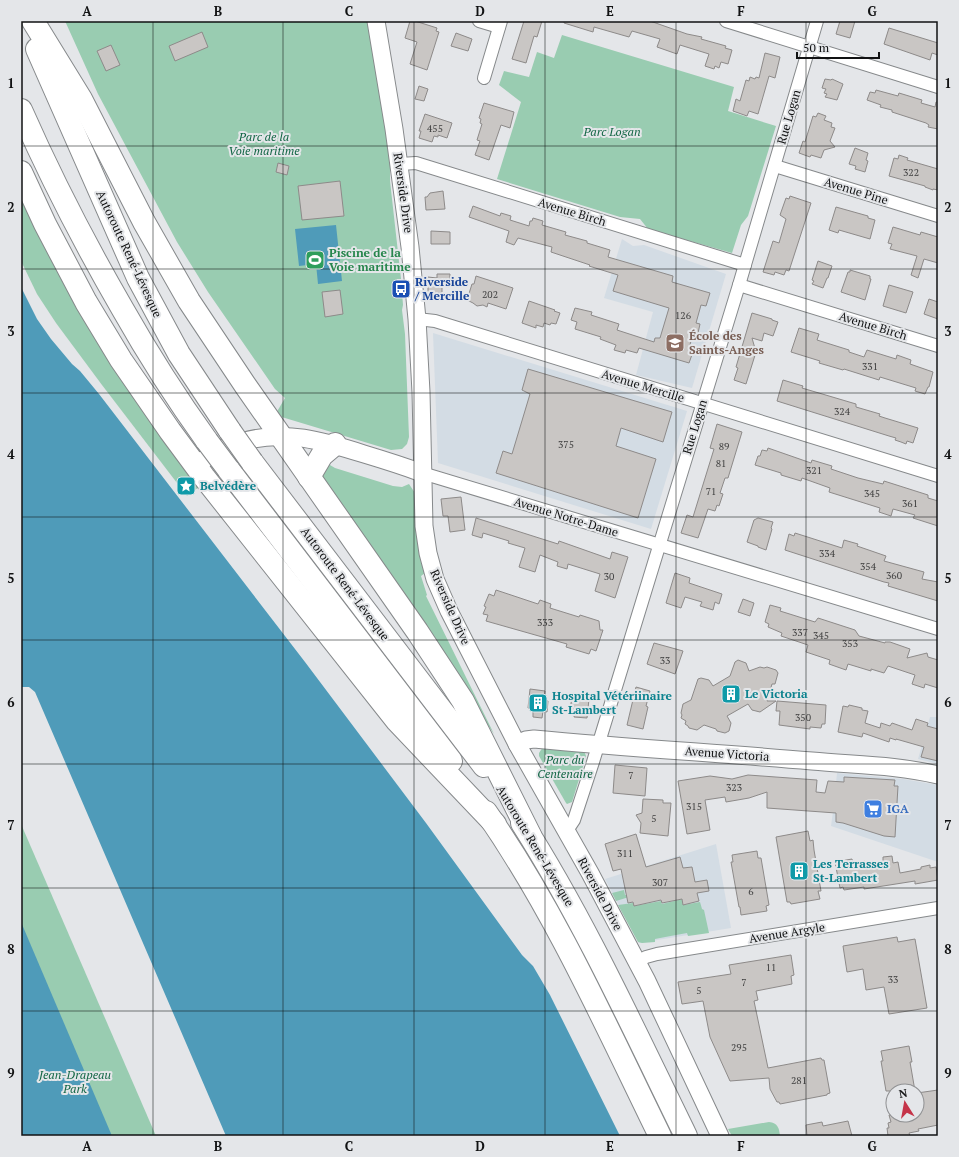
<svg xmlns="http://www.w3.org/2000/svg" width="959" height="1157" viewBox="0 0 959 1157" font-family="'PT Serif',serif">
<rect width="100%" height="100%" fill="#e4e6e9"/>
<g fill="#d3dce4">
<polygon points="622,239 633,246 644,245 726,274 692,388 636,375 653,312 604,298"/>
<polygon points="433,333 687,411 651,529 438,463"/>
<polygon points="930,717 938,717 938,764 918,759"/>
<polygon points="837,773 903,779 938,785 938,862 831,826 834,804"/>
<polygon points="716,844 731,928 639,943 605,879"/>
</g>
<g fill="#99ccb1">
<polygon points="65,21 368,21 390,151 390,181 401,279 397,279 397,282 393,283 394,290 402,292 403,305 402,310 405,334 409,437 407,444 402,449 391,450 275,415 285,398 275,389 208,292 177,242 98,94"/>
<polygon points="562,35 734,87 728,111 776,126 748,216 741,225 732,253 648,229 640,219 620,217 497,179 521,102 499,85 504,71 529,77 537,52 554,58"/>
<polygon points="21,185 203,484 187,496 102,385 56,323 37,294 21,261"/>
<polygon points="325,462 335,468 393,486 402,487 409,484 415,493 425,573 421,576 427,595 426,596 494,734 325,490 320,475"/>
<polygon points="543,747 584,751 586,756 585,760 572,802 567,804 566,803 539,756 539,753"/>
<polygon points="21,824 156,1136 21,1136"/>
<polygon points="624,890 625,895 628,895 629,897 616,901 612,893"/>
<path d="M682 899 683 905 700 902 702 909 704 910 709 933 688 936 687 933C676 935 665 937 655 939V942L642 943 638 942 618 905 633 903 634 906 661 901 662 904Z"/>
<path d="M769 1122C778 1123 779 1128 780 1136H732L728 1129Z"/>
</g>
<g fill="#4f9bb9">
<polygon points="336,225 342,281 318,284 316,264 299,266 295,229"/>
<polygon points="21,287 37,319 51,339 72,364 80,371 99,394 305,662 426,823 522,955 533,966 550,995 620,1136 226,1136 35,692 29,687 21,687"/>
<polygon points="21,922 112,1136 21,1136"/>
</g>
<g fill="#c9c6c4" stroke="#8d8a89">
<polygon points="410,21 415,21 437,28 436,31 439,32 427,70 410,64 417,42 405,38"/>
<polygon points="524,21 542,21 537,37 534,36 526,63 512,59"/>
<polygon points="564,21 650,21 687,34 702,37 701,39 726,46 725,48 732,50 728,64 721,62 719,68 715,66 714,69 705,66 709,54 680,45 677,54 657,47 660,39 632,31 629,37 594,27 593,32 564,23"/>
<polygon points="840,21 855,21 850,38 836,34"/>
<polygon points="889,28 938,43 938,55 932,53 930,60 884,44"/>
<polygon points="202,32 208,47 175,61 169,46"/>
<polygon points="456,33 472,39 468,51 451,46"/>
<polygon points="111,45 120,65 106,71 97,51"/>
<polygon points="765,53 780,57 775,78 769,76 758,114 749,111 747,116 733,111 736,99 740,101 746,80 749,81 750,77 755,79 756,77 759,78"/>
<polygon points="825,79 831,80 832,79 843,84 837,100 825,97 827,94 824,93 826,89 822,88"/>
<polygon points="419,86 428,89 424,101 415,99"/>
<polygon points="876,90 898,96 899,93 922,100 921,103 935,107 936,102 938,102 938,129 928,127 929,125 926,123 892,112 892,110 880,107 881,105 867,100 870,92 875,93"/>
<polygon points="484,103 514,112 510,128 501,125 489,160 475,155 480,141 477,140 482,124 480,123 481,119 479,118"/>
<polygon points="818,113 826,116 824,120 832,123 831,127 835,128 830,141 835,147 824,150 821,158 811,155 810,157 799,153 803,141 805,142 813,116 816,117"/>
<polygon points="425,114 452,123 447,138 438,135 438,137 434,136 432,142 419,138 421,131 419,131"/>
<polygon points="855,148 868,153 866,160 868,161 865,172 855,169 856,166 849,164"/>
<polygon points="899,155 908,158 907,160 938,169 938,190 933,189 933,190 925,187 925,186 889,176 894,158 898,159"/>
<polygon points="278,163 289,166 287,175 276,172"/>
<polygon points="340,181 344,216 302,220 298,186"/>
<polygon points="443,191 445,209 426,210 425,197 427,197 430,193"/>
<polygon points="790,196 811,203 789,271 786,270 784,275 775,272 774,275 763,272 773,241 779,243 786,219 780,215 786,198 789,199"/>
<polygon points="473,206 500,216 501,213 511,216 510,220 529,226 530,221 532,221 533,218 543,221 542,225 566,232 565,235 587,241 587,243 610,250 608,257 673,276 672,282 710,293 706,306 701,305 696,323 700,324 698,333 694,331 689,348 694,349 689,363 639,348 637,353 626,350 625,353 614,350 616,345 600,339 601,337 575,329 577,322 571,320 575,308 592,312 591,315 619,324 617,330 654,342 655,338 660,338 669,308 613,291 618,275 589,266 590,265 551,252 552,247 518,238 514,245 506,242 509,231 469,217"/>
<polygon points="836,207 868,216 868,218 875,220 870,239 839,230 838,233 829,230"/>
<polygon points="893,227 920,235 921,232 938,237 938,263 924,259 918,278 911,275 917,256 890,249 892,244 888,243"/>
<polygon points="431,231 450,232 450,244 431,244"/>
<polygon points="818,261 832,266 828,278 827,278 823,288 812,284 814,281 812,280"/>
<polygon points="850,270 870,276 870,279 871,279 865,300 841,292 848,272 850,272"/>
<polygon points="437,274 450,274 449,287 442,286 442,293 428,292 428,277 437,278"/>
<polygon points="476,276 513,288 506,309 488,303 487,307 483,305 477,306 473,303 467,300 472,284 474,284"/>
<polygon points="889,285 913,292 906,313 883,306"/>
<polygon points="340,290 343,314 325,317 322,292"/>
<polygon points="929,299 938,302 938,319 924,314"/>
<polygon points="529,301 555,310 554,311 560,313 556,324 551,323 550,325 544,323 543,327 536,325 536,328 522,323"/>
<polygon points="752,313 772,319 772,320 778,322 773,336 764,333 762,341 752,338 756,352 746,384 734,380 738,368 736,367"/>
<polygon points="799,328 819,334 817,340 849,350 849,352 864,357 867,350 896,359 897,355 911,360 910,364 933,372 929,387 928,387 925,394 915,391 916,388 880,377 879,380 844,369 843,370 819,363 820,361 791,352"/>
<polygon points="528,369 672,412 663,442 621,428 616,446 656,459 638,518 496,473 503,451 512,454 530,394 522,390"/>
<polygon points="783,380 803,386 802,388 856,404 856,407 880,414 879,416 885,418 918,428 913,443 907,441 906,444 901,442 895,440 896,438 889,436 777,401"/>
<polygon points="717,424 742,432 728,478 725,478 720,493 723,494 719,506 717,505 715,511 708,509 698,538 681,533 687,515 693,517 714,449 710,448"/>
<polygon points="768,448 811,463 812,460 832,466 831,469 858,478 883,484 884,481 928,495 928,498 938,501 938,526 913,518 915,515 893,509 891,516 879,512 880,508 829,492 830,488 802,478 801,481 781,475 781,473 755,465 758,456 760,456 762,450 767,451"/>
<polygon points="461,497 465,530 450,532 448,516 443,516 441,499"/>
<polygon points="476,518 558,544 559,541 610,559 612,552 628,557 615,598 595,591 600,574 568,564 567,569 557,566 558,562 540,555 535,572 519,567 525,548 508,543 509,541 483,533 482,538 472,535"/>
<polygon points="758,518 773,522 771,528 772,529 766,550 758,547 758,546 747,542 754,520"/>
<polygon points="795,533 842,548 844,540 858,544 857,546 886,556 884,561 924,572 922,579 938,582 938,601 888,586 889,583 884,582 785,550 789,534 794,536"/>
<polygon points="675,573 690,578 689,583 722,594 719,604 715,602 713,610 700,606 702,602 685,597 681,608 666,603"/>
<polygon points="496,590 538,604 540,600 551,604 550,608 579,617 580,615 599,621 600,630 603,630 596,651 591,649 589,654 566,647 567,644 486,621 488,615 483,614 486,607 484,606 489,594 494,596"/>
<polygon points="743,599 754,603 750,616 738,612"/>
<polygon points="770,605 781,608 780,611 796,616 815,622 818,618 855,630 859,636 885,643 885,642 890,642 910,649 907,658 927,653 928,657 938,660 938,688 925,684 924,688 912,684 915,675 888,666 884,673 871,669 871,671 848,664 846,670 829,664 830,660 806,652 808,645 781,636 782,633 768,627 769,624 765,622"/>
<polygon points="654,643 683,651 675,674 647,664"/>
<polygon points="738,660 746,663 749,671 760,667 764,668 767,667 776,670 778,673 775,684 772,684 767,701 776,701 760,712 752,710 748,704 727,716 731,723 729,731 725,733 717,731 716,729 704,725 697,730 689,728 688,726 685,724 686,721 681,718 682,715 681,713 683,704 691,700 698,679 701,678 709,680 713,686 730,676 735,662"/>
<polygon points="636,687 650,691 646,706 648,707 643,729 627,725"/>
<polygon points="530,689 545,691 544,700 548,701 547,712 543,711 542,718 533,717 533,711 531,710 531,708 528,708"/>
<polygon points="572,697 589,699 587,718 574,717 575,711 570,710"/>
<polygon points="777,701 826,705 825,724 822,724 821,728 810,727 810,729 779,725 780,711 776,711"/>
<polygon points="849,705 862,708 862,710 868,711 865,723 880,728 881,723 890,726 892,723 912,730 916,719 928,723 927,726 938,729 938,761 921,757 924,747 896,739 896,740 890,738 889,742 863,733 862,737 838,732 843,706 848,707"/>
<polygon points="615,765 647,768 645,796 613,793"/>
<polygon points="748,775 817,780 816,792 825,793 828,781 844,782 844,777 895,780 894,786 898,786 895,837 884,836 843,823 836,822 836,813 767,808 767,792 749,798 726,802 725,797 705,800 710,830 687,834 678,781 710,776 732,779"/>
<polygon points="643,799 663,800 663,803 671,803 668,836 640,833 641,823 636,815 642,813"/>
<polygon points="808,831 810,841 813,840 814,850 821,891 818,891 820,899 791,904 790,902 787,902 776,837"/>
<polygon points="636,834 646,867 680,857 683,868 692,867 695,882 707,880 709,891 697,893 699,901 683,905 682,899 662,903 661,900 634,906 633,902 628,903 621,869 613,871 605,844"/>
<polygon points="757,851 758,858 761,858 769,905 766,906 767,911 741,915 740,907 739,907 731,862 733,862 732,855"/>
<polygon points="892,856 893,863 898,862 900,873 921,869 921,867 930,865 930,868 936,867 938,880 915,884 915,881 864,889 864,887 844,890 843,887 840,888 835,862 852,859 853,864 865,861 866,865 883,862 883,857"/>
<polygon points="897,937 898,942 915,939 927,1008 889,1014 884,987 866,990 863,969 847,972 843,946"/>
<polygon points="791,955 794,975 791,976 792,984 756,991 758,1000 754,1001 768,1068 821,1058 822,1060 824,1060 830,1093 827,1094 827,1095 780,1104 779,1102 777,1102 770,1089 769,1078 730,1081 710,1037 703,1001 682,1004 678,982 731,974 729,965"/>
<polygon points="909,1046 912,1062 910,1062 915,1091 886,1091 881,1061 883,1061 881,1051"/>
<polygon points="938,1090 938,1125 918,1129 919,1131 909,1133 910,1136 888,1136 887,1128 889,1128 888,1123 891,1122 889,1115 917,1115 917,1093"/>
<polygon points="848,1121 852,1136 807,1136 806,1125 822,1122 823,1126"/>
</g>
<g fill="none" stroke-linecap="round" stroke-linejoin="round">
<g stroke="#86898b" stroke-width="14">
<g id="street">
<polyline points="479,21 499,27"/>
<polyline points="726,21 938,87"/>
<polyline points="484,78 501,21"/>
<polyline points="400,164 416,163 745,265"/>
<polyline points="775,166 938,216"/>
<polyline points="739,285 938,346"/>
<polyline points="417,319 435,321 938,476"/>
<polyline points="422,473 938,629"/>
<polyline points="565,830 570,826 574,820 593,762 739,285 817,21"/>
<polyline points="637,962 646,957 657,954 938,908"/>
</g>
</g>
<g stroke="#86898b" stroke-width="19">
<g id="secondary">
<polyline points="376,21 394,129 410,247 417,319 421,392 424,526 428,553 435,579 449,611 517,744 590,873 647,981 720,1136"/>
<path d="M195 465C210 456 224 446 241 442 285 429 323 441 364 454 384 460 403 466 422 473"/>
<path d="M517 744 526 740 534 739C627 748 719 753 812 761 854 765 897 765 938 775"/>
</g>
</g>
<g stroke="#86898b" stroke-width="24">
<g id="highway">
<polyline points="33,21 81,99 144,222 189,301 245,385 417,631 463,701 530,835"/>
<polyline points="37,49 138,278 179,354 230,431"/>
<path d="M21 110C51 178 85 244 122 308 148 354 176 398 207 441"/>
<polyline points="21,172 45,224 86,302 121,360 170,431 204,477 397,721 495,824"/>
<polyline points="252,462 484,766"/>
<polyline points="228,469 451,761"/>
<polyline points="309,477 322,455 335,444"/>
<path d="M486 812C556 913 606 1026 660 1136"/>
<path d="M522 823C585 922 634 1030 686 1136"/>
</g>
</g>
<use href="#street" stroke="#fff" stroke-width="12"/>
<use href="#secondary" stroke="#fff" stroke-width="17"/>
<use href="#highway" stroke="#fff" stroke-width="22"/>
<g stroke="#86898b" stroke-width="24" stroke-linecap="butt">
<g id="highway-bridge">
<polyline points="230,431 252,462"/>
<polyline points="207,441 228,469"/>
</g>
</g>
<use href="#highway-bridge" stroke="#fff" stroke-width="22"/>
</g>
<path fill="none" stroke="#111213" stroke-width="1" stroke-opacity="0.55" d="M153 21V1136M283 21V1136M414 21V1136M545 21V1136M676 21V1136M806 21V1136M21 146H938M21 269H938M21 393H938M21 517H938M21 640H938M21 764H938M21 888H938M21 1011H938"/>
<defs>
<g id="stadium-square" transform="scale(1)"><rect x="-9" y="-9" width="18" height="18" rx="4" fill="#2e9e5b" stroke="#e4e6e9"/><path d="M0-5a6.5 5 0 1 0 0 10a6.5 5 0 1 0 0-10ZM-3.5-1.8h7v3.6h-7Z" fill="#fff"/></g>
<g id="bus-square" transform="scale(1)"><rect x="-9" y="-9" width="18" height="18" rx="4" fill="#1a4fb4" stroke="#e4e6e9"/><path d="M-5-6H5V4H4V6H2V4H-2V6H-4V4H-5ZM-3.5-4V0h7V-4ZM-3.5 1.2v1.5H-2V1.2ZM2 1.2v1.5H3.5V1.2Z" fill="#fff"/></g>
<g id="school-square" transform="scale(1)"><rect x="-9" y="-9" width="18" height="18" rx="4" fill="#8d6e63" stroke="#e4e6e9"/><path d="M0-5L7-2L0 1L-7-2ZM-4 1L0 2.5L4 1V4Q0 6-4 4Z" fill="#fff"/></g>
<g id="sight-square" transform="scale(1)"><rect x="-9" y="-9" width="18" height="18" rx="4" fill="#0f9aa8" stroke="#e4e6e9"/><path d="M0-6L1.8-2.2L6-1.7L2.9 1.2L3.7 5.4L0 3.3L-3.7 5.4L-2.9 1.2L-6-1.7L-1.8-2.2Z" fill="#fff"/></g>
<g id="building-square" transform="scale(1)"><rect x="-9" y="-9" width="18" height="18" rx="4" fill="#0f9aa8" stroke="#e4e6e9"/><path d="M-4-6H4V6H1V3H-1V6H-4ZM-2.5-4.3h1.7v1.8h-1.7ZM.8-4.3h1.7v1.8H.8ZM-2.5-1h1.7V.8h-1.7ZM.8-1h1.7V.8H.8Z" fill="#fff"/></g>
<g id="supermarket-square" transform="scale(1)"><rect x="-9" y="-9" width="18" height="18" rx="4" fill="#3f7fe0" stroke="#e4e6e9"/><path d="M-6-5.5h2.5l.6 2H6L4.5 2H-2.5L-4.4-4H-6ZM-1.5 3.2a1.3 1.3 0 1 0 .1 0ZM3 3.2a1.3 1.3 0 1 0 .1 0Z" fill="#fff"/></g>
</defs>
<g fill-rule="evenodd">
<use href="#stadium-square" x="315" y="260"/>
<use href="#bus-square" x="401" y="289"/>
<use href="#school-square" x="675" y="343"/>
<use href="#sight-square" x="186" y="486"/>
<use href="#building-square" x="731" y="694"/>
<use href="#building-square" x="538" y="703"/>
<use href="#supermarket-square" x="873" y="809"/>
<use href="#building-square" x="799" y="871"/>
</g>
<g text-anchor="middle" stroke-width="4" stroke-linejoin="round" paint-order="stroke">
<g font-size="10" fill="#3f3f3f">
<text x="435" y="132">455</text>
<text x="911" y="176">322</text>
<text x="490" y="298">202</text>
<text x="683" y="319">126</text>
<text x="870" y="370">331</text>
<text x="842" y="415">324</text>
<text x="566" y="448">375</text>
<text x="724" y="450">89</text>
<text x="721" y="467">81</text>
<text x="814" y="474">321</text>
<text x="711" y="495">71</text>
<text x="872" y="497">345</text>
<text x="910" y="507">361</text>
<text x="827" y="557">334</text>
<text x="868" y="570">354</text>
<text x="894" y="579">360</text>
<text x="609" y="580">30</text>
<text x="545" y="626">333</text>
<text x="800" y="636">337</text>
<text x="821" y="639">345</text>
<text x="850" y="647">353</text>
<text x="665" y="664">33</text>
<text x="803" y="721">350</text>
<text x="631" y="779">7</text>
<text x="734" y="791">323</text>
<text x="694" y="810">315</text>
<text x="654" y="822">5</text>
<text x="625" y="857">311</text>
<text x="660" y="886">307</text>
<text x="751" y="895">6</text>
<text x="771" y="971">11</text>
<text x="893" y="983">33</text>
<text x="744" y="986">7</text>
<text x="699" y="994">5</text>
<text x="739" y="1051">295</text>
<text x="799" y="1084">281</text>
</g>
<g font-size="12" fill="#111213" stroke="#e4e6e9">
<text transform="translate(789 117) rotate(-74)" y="4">Rue Logan</text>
<text transform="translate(856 191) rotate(17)" y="4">Avenue Pine</text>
<text transform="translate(403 193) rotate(82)" y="4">Riverside Drive</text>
<text transform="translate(572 212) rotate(17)" y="4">Avenue Birch</text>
<text transform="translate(129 254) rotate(65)" y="4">Autoroute René-Lévesque</text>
<text transform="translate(873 326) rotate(17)" y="4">Avenue Birch</text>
<text transform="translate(643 386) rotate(17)" y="4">Avenue Mercille</text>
<text transform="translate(695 427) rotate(-73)" y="4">Rue Logan</text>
<text transform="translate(566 517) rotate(17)" y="4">Avenue Notre-Dame</text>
<text transform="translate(345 584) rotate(53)" y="4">Autoroute René-Lévesque</text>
<text transform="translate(450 607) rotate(66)" y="4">Riverside Drive</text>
<text transform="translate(727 754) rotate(4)" y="4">Avenue Victoria</text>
<text transform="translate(535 846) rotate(59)" y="4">Autoroute René-Lévesque</text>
<text transform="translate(600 894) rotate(62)" y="4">Riverside Drive</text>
<text transform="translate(787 933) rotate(-9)" y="4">Avenue Argyle</text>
</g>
<g font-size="12" font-style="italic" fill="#126645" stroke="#e4e6e9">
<text x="612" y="136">Parc Logan</text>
<text x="264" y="141">Parc de la<tspan x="264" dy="14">Voie maritime</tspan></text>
<text x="565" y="764">Parc du<tspan x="565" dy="14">Centenaire</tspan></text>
<text x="75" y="1079">Jean-Drapeau<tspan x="75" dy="14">Park</tspan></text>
</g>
<g font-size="12" font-weight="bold" fill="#27864d" stroke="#e4e6e9" text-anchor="start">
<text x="329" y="257">Piscine de la<tspan x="329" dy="14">Voie maritime</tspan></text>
</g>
<g font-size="12" font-weight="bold" fill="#164399" stroke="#e4e6e9" text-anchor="start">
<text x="415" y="286">Riverside<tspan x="415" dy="14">/ Mercille</tspan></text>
</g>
<g font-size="12" font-weight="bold" fill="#785e54" stroke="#e4e6e9" text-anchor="start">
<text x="689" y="340">École des<tspan x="689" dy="14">Saints-Anges</tspan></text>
</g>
<g font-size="12" font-weight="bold" fill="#0d838f" stroke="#e4e6e9" text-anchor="start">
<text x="200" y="490">Belvédère</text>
<text x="745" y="698">Le Victoria</text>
<text x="552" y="700">Hospital Vétériinaire<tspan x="552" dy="14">St-Lambert</tspan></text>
<text x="813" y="868">Les Terrasses<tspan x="813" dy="14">St-Lambert</tspan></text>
</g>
<g font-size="12" font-weight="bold" fill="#366cbe" stroke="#e4e6e9" text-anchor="start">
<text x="887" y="813">IGA</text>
</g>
</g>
<rect width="959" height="1157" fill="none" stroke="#e4e6e9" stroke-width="44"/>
<g transform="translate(905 1103) rotate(349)"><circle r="19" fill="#e4e6e9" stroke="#909193"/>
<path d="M0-3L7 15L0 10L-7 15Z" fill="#c53449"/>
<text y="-6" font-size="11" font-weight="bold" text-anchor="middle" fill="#111213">N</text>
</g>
<path d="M797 52v6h82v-6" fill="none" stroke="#111213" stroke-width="2"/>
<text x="803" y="52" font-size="12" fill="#111213" stroke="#e4e6e9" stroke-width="3" paint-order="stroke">50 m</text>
<rect x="22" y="22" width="915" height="1113" fill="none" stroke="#111213" stroke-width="1.5"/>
<g font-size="13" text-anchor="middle" font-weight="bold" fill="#111213">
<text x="87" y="16">A</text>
<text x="218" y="16">B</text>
<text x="349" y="16">C</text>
<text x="480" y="16">D</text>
<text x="610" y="16">E</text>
<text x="741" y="16">F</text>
<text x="872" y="16">G</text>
<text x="11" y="88">1</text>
<text x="948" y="88">1</text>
<text x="11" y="212">2</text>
<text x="948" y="212">2</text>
<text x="11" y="336">3</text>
<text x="948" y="336">3</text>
<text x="11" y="459">4</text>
<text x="948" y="459">4</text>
<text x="11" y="583">5</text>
<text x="948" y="583">5</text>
<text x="11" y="707">6</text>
<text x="948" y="707">6</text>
<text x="11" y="830">7</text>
<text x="948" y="830">7</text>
<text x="11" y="954">8</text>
<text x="948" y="954">8</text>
<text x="11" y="1078">9</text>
<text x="948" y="1078">9</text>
<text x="87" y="1151">A</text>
<text x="218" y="1151">B</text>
<text x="349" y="1151">C</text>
<text x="480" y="1151">D</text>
<text x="610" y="1151">E</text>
<text x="741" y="1151">F</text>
<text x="872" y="1151">G</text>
</g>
</svg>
